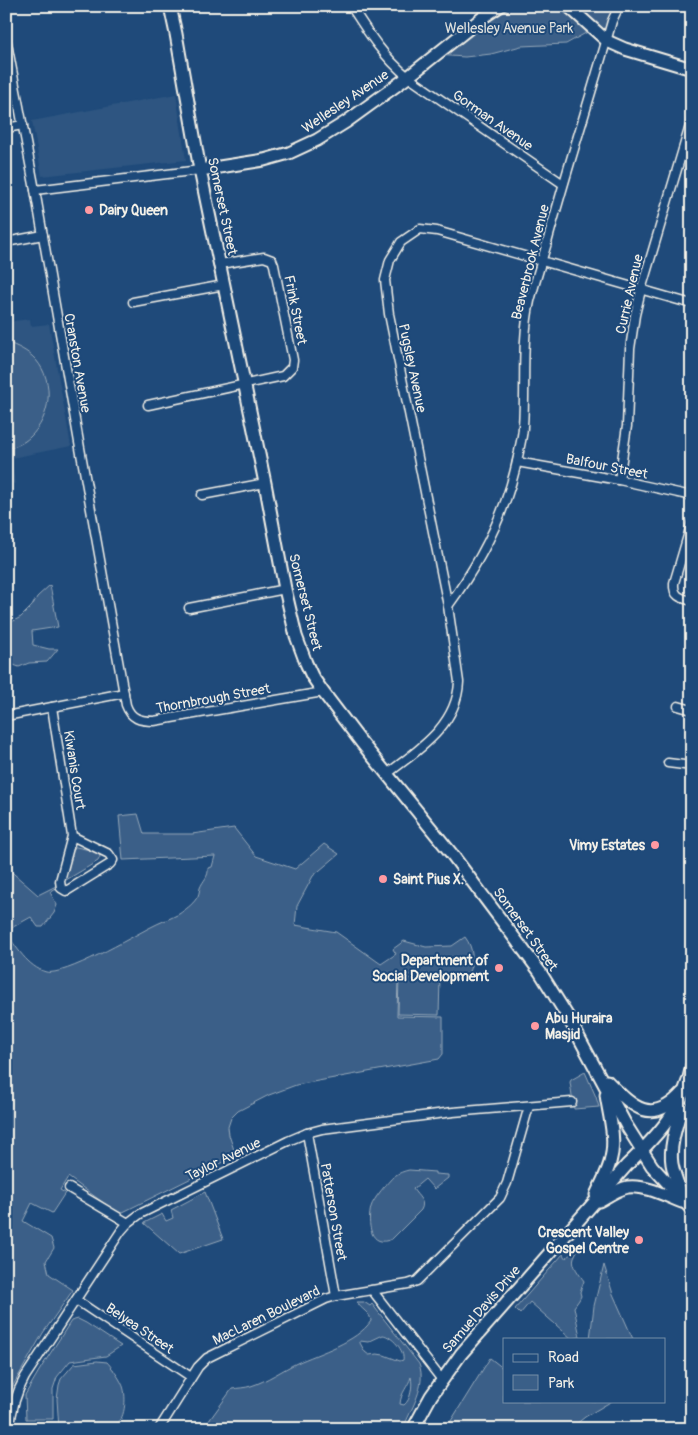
<svg xmlns="http://www.w3.org/2000/svg" width="698" height="1435" viewBox="0 0 698 1435" font-family="Pangolin,sans-serif">
<rect width="100%" height="100%" fill="#1f4a7a"/>
<filter id="ink" filterUnits="userSpaceOnUse"><feTurbulence type="fractalNoise" baseFrequency=".02" numOctaves="2"/><feDisplacementMap in="SourceGraphic" scale="10" xChannelSelector="R" yChannelSelector="G"/><feConvolveMatrix kernelMatrix="1 2 1 2 8 2 1 2 1" color-interpolation-filters="sRGB"/></filter>
<g filter="url(#ink)">
<g fill="#2d5581">
<polygon points="176,94 186,160 42,176 32,121"/>
<polygon points="30,319 31,326 49,324 71,446 12,458 15,484 6,482 6,322"/>
</g>
<g fill="#3a5f88" stroke="#97a8b8" fill-rule="evenodd">
<polygon points="500,6 619,6 607,41 593,29 566,44 521,46 491,54 465,57 435,55"/>
<path d="M6 342C17 346 28 351 36 360 55 382 51 417 30 437 24 443 15 447 6 449Z"/>
<polygon points="50,585 58,627 32,631 33,645 49,649 58,649 47,662 29,663 19,667 6,662 6,625 21,617 32,606 37,597"/>
<path d="M138 814 144 834H192L234 828 256 856 295 869 324 844 339 854 313 876 297 906 295 925 336 932 381 964 396 954 393 949 404 941 426 947 452 946 465 937C474 949 474 961 468 974L398 975 397 1016 443 1017V1054L439 1059 296 1085 269 1095 238 1111 231 1118 228 1127 229 1135 236 1156 119 1214 68 1177 60 1190 65 1193 52 1213 32 1203 23 1221 51 1238 54 1248 46 1261 49 1274 73 1290 43 1333 11 1389 6 1394V932C16 947 28 967 46 972 64 977 133 936 151 927 160 922 170 919 179 914 185 910 193 904 196 899 199 896 199 892 200 888 203 880 209 877 208 868L212 867 215 856 123 860 119 816Z"/>
<polygon points="72,846 94,851 99,854 100,857 98,861 66,880 64,879"/>
<polygon points="6,867 38,895 56,886 56,888 50,892 57,905 54,913 43,927 38,927 31,917 6,931"/>
<polygon points="399,978 440,979 439,1015 398,1014"/>
<polygon points="585,1072 596,1097 599,1107 574,1109 570,1082 571,1080"/>
<path d="M409 1170 435 1172V1174L448 1175V1178L434 1189 425 1179 413 1189C418 1197 426 1201 421 1210L392 1239C370 1249 367 1223 371 1207 373 1199 388 1182 394 1176 399 1173 404 1171 409 1170Z"/>
<polygon points="205,1192 223,1239 179,1254 144,1223 162,1214 166,1221 173,1218 171,1210"/>
<path d="M577 1248 578 1249C577 1252 575 1254 574 1257 571 1265 580 1275 584 1281L580 1292 581 1296 579 1300 574 1307 580 1337 572 1339 530 1302 520 1314 515 1309 563 1254 565 1258H566Z"/>
<polygon points="604,1265 613,1294 633,1339 590,1339 594,1306"/>
<path d="M357 1302H364L370 1306 372 1304 419 1364C427 1386 411 1408 403 1429H203L232 1389C238 1388 245 1388 251 1386 267 1381 282 1370 297 1363 319 1353 357 1342 371 1321 371 1313 360 1309 357 1302ZM383 1335C392 1336 405 1351 403 1360L400 1361 384 1355 377 1354 369 1355 365 1352 360 1343V1341L368 1342ZM411 1377C413 1385 411 1400 404 1405L400 1404C401 1392 408 1387 411 1377Z"/>
<polygon points="78,1319 86,1323 121,1346 106,1356 70,1361 57,1377 53,1389 53,1419 26,1419 25,1395 39,1371 71,1321"/>
<polygon points="490,1358 504,1369 504,1401 612,1401 585,1417 570,1429 446,1429"/>
<path d="M97 1361 107 1362C111 1366 120 1379 122 1384 127 1393 126 1419 116 1424 103 1432 75 1429 59 1429L57 1399 59 1385 61 1379 74 1364Z"/>
<rect x="25" y="1423" width="31" height="6"/>
</g>
<g fill="none" stroke-linecap="round" stroke-linejoin="round">
<g stroke="#f4f1e8" stroke-width="11">
<g id="street">
<path d="M351 6C369 34 382 55 408 77L563 184"/>
<path d="M6 38 35 190 80 448 126 705C131 719 140 721 154 721L323 692"/>
<polyline points="6,128 23,125"/>
<polyline points="35,190 200,170"/>
<polyline points="6,242 43,235"/>
<polyline points="133,302 224,285"/>
<polyline points="148,405 283,376 292,367 293,360 274,265 272,260 264,257 220,264"/>
<polyline points="517,462 619,480 692,496"/>
<polyline points="619,480 627,426 630,349 635,315 641,290 692,119"/>
<polyline points="202,495 265,483"/>
<path d="M692 522 674 583C673 596 680 598 692 601"/>
<path d="M448 606C482 560 508 509 519 452 520 444 523 435 523 426 526 384 521 343 530 301 535 282 541 263 547 243 567 169 591 95 612 21L619 6"/>
<polyline points="189,608 285,589"/>
<polyline points="678,706 692,710"/>
<polyline points="52,707 72,836 60,881 61,888 66,891 68,890 110,864 113,860 109,854 72,836"/>
<polyline points="6,716 124,693"/>
<polyline points="668,763 692,766"/>
<path d="M387 774C418 750 457 726 459 682L448 606 389 314 385 280 390 260 401 242 420 229 437 231 692 304"/>
<polyline points="307,1133 336,1296"/>
<polyline points="69,1188 128,1223"/>
<polyline points="372,1290 442,1380"/>
<polyline points="76,1300 191,1377"/>
<path d="M10 1429C11 1410 16 1393 25 1377L121 1231 128 1223 140 1214 288 1141 307 1133 322 1129 453 1112 572 1102"/>
<polyline points="159,1429 198,1367 207,1358 326,1299 336,1296 408,1284 417,1281 500,1198 507,1183 529,1106"/>
</g>
</g>
<g stroke="#f4f1e8" stroke-width="15">
<g id="secondary">
<polyline points="170,6 176,34 200,170 265,483 285,589 296,636 306,663 312,676 323,692 361,742 451,853 540,972 568,1017 626,1125 652,1166 692,1210"/>
<polyline points="568,6 607,41 625,49 692,69"/>
<polyline points="200,170 264,160 289,153 317,140 346,122 408,77 482,18 500,6"/>
<path d="M607 1081C632 1106 651 1127 682 1093"/>
<path d="M682 1107C677 1124 669 1146 672 1164 674 1175 679 1187 683 1198"/>
<path d="M596 1195C601 1183 609 1171 611 1158 616 1138 609 1115 606 1095"/>
<path d="M599 1201C608 1196 618 1189 628 1187 646 1185 666 1196 682 1202"/>
<path d="M413 1429 431 1396 461 1354 627 1165C657 1136 685 1107 692 1065"/>
</g>
</g>
<use href="#street" stroke="#1f4a7a" stroke-width="8"/>
<use href="#secondary" stroke="#1f4a7a" stroke-width="11"/>
</g>
</g>
<g fill="#ff9aa2" stroke="#1f4a7a" stroke-width="2">
<circle cx="89" cy="210" r="5"/>
<circle cx="655" cy="845" r="5"/>
<circle cx="383" cy="879" r="5"/>
<circle cx="499" cy="968" r="5"/>
<circle cx="535" cy="1026" r="5"/>
<circle cx="639" cy="1240" r="5"/>
</g>
<g text-anchor="middle" stroke-width="4" stroke-linejoin="round" paint-order="stroke">
<g font-size="14" fill="#e1e2de" stroke="#1f4a7a">
<text x="509" y="33">Wellesley Avenue Park</text>
</g>
<g font-size="14" fill="#f4f1e8" stroke="#1f4a7a">
<text transform="translate(345 101) rotate(-34)" y="5">Wellesley Avenue</text>
<text transform="translate(493 120) rotate(35)" y="5">Gorman Avenue</text>
<text transform="translate(223 206) rotate(78)" y="5">Somerset Street</text>
<text transform="translate(530 262) rotate(-76)" y="5">Beaverbrook Avenue</text>
<text transform="translate(629 294) rotate(-77)" y="5">Currie Avenue</text>
<text transform="translate(296 310) rotate(79)" y="5">Frink Street</text>
<text transform="translate(78 363) rotate(80)" y="5">Cranston Avenue</text>
<text transform="translate(413 368) rotate(78)" y="5">Pugsley Avenue</text>
<text transform="translate(607 466) rotate(11)" y="5">Balfour Street</text>
<text transform="translate(306 602) rotate(76)" y="5">Somerset Street</text>
<text transform="translate(213 698) rotate(-10)" y="5">Thornbrough Street</text>
<text transform="translate(75 770) rotate(81)" y="5">Kiwanis Court</text>
<text transform="translate(526 929) rotate(54)" y="5">Somerset Street</text>
<text transform="translate(223 1159) rotate(-26)" y="5">Taylor Avenue</text>
<text transform="translate(334 1212) rotate(80)" y="5">Patterson Street</text>
<text transform="translate(481 1309) rotate(-49)" y="5">Samuel Davis Drive</text>
<text transform="translate(266 1315) rotate(-26)" y="5">MacLaren Boulevard</text>
<text transform="translate(140 1328) rotate(34)" y="5">Belyea Street</text>
</g>
<g font-size="14" font-weight="bold" fill="#f4f1e8" stroke="#1f4a7a" text-anchor="start">
<text x="99" y="215">Dairy Queen</text>
<text x="645" y="850" text-anchor="end">Vimy Estates</text>
<text x="393" y="884">Saint Pius X.</text>
<text x="489" y="965" text-anchor="end">Department of<tspan x="489" dy="16">Social Development</tspan></text>
<text x="545" y="1023">Abu Huraira<tspan x="545" dy="16">Masjid</tspan></text>
<text x="629" y="1237" text-anchor="end">Crescent Valley<tspan x="629" dy="16">Gospel Centre</tspan></text>
</g>
</g>
<rect width="698" height="1435" fill="none" stroke="#1f4a7a" stroke-width="25"/>
<rect x="12" y="12" width="673" height="1410" fill="none" stroke="#f4f1e8" stroke-width="2" filter="url(#ink)"/>
<rect x="503" y="1338" width="162" height="65" fill="#1f4a7a" stroke="#748da6"/>
<rect x="513" y="1354" width="25" height="8" fill="#1f4a7a" stroke="#748da6"/>
<text x="548" y="1362" font-size="15" fill="#f4f1e8">Road</text>
<rect x="513" y="1375" width="25" height="15" fill="#3a5f88" stroke="#748da6"/>
<text x="548" y="1388" font-size="15" fill="#f4f1e8">Park</text>
</svg>
